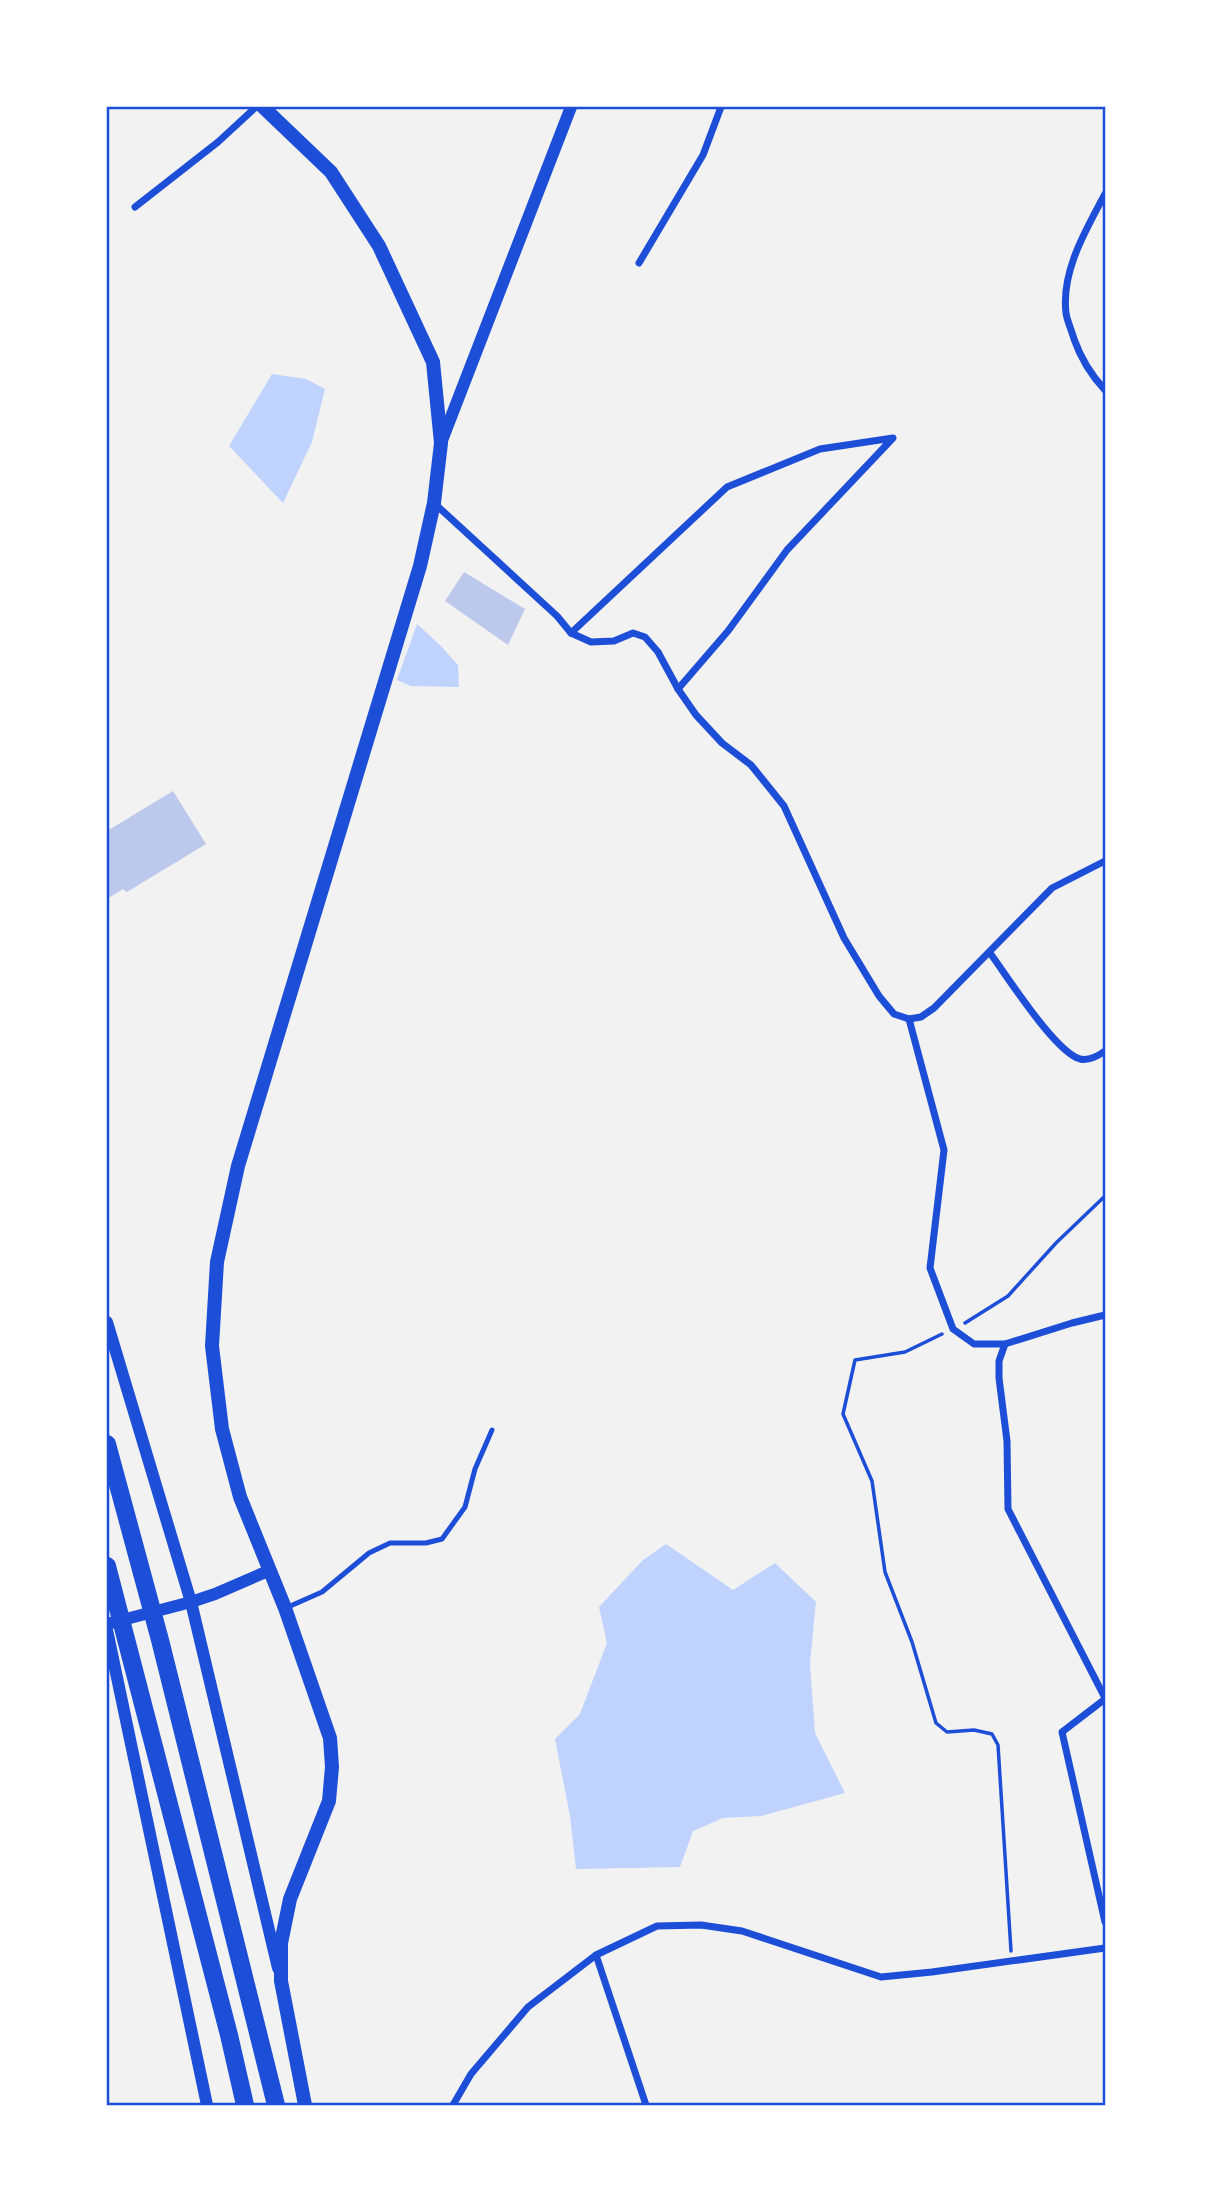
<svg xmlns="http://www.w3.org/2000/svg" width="1212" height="2212" viewBox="0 0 1212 2212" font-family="Poppins,sans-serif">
<rect width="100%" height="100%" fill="#f2f2f2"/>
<g fill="#bfd3fe">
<polygon points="272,374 306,379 325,389 312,442 283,503 229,446"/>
<polygon points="417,624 441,646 458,665 459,687 411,686 397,680"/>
<polygon points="666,1544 733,1590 775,1563 816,1602 810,1664 815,1733 845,1793 761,1816 723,1818 693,1831 680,1867 576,1869 570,1816 555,1739 580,1714 607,1643 599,1607 643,1560"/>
</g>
<g fill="#bdc9ec">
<polygon points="464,572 525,609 508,645 445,601"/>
<polygon points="173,791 206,844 127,892 123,889 107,899 107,831"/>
</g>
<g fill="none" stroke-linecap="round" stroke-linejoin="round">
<g stroke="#1d4ed8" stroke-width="3.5">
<polyline points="965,1323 1008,1296 1056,1243 1105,1196"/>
<polyline points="942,1334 905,1352 855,1360 843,1414 872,1481 885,1572 912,1642 936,1723 947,1732 974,1730 992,1734 998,1745 1011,1951"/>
</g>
<polyline stroke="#1d4ed8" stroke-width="5" points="288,1607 322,1592 369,1553 390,1543 426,1543 442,1539 465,1507 475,1469 492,1430"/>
<g stroke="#1d4ed8" stroke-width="7">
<path d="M1105 194C1086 230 1061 271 1066 313 1067 321 1072 331 1074 339 1081 359 1091 375 1105 390"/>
<polyline points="135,207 218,142 256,107"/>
<polyline points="639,263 703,155 721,107"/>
<polyline points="434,503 557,616 571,633 591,642 614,641 633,633 645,637 658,652 678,689 696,715 722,743 751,765 784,806 844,938 879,996 894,1014 909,1019 921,1017 934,1008 1052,888 1105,861"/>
<polyline points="571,633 727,487 820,449 893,438 787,550 728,631 678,689"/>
<path d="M990 953C1007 976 1055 1052 1080 1059 1089 1061 1098 1056 1105 1051"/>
<polyline points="909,1019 944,1150 930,1268 953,1329 974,1344 1005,1344"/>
<polyline points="1105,1315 1072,1323 1005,1344 999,1361 999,1378 1007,1441 1008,1509 1105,1698"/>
<polyline points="1105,1699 1062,1732 1105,1922"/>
<polyline points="596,1955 646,2105"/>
<polyline points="453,2105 471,2074 528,2007 596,1955 657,1926 701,1925 742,1931 881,1977 932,1972 1105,1948"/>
</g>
<g stroke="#1d4ed8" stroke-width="12">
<polyline points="441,443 571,107"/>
<polyline points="107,1322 191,1602 278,1968"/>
<polyline points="107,1624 191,1602 215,1594 268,1571"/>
<polyline points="107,1630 207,2105"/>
</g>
<polyline stroke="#1d4ed8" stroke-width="14" points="263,107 331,172 379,246 433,362 441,443 434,503 420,566 238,1166 217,1262 212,1346 222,1429 240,1497 285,1608 330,1738 332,1767 329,1801 290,1899 281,1943 281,1981 305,2105"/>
<g stroke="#1d4ed8" stroke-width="18">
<polyline points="107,1444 160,1640 276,2105"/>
<polyline points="107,1566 229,2035 245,2105"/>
</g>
</g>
<rect width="1212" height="2212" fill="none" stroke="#ffffff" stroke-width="217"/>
<rect x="108" y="108" width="996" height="1996" fill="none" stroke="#1d4ed8" stroke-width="2.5"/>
</svg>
